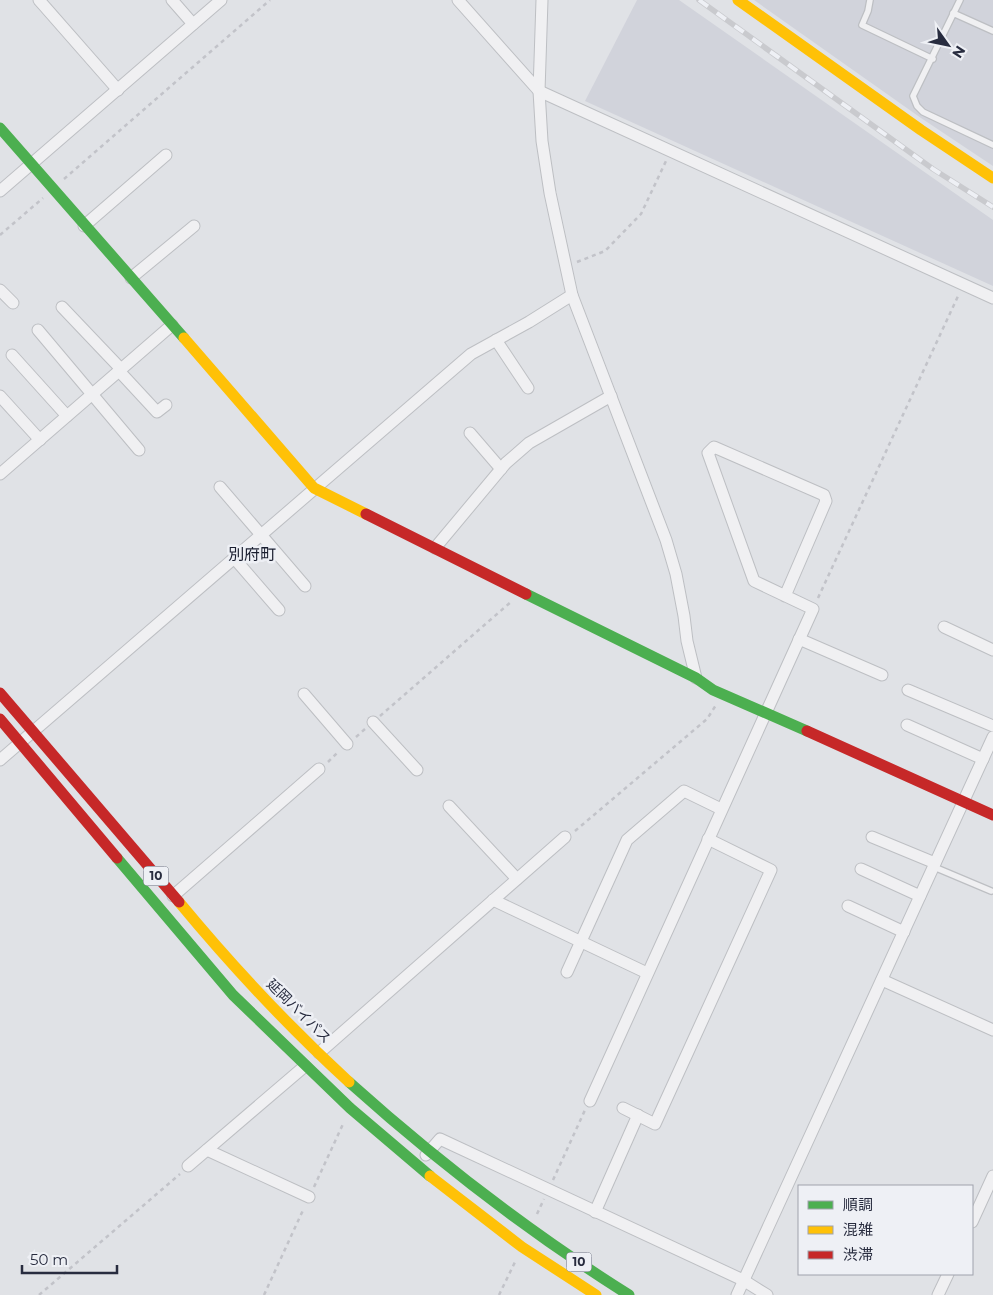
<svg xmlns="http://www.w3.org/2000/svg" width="993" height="1295" viewBox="0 0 993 1295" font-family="Montserrat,'Noto Sans JP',sans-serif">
<rect width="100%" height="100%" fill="#e0e2e6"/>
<g fill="#d1d3db">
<polygon points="637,0 679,0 993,220 993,286 585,101"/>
<polygon points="754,0 993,0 993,166 921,118"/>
</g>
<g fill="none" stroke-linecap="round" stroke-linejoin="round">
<g stroke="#bdbfc3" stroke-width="8">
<g id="lane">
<polyline points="870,0 868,11 862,25 933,59"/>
<polyline points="960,0 913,96 917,106 923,112 993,145"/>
<polyline points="953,13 993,31"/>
<polyline points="934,867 991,891"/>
</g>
</g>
<g stroke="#bdbfc3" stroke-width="13">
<g id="street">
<polyline points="39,0 118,90"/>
<polyline points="172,0 193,24"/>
<polyline points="458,0 539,91 993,298"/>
<polyline points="542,0 539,91 542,141 550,193 572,295 666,540 676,574 684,616 687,641 696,678"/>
<polyline points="0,191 221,0"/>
<polyline points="84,226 166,155"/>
<polyline points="131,278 194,226"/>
<polyline points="0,290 13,303"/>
<polyline points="62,307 121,369"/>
<polyline points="38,330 139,450"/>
<polyline points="496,340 528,388"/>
<polyline points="12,355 67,416"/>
<polyline points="119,371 157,412 166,405"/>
<polyline points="0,396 40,440"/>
<polyline points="470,433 501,469"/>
<polyline points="0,474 172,325"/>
<polyline points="220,487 305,586"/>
<polyline points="435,548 506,463 529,443 611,396"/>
<polyline points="234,558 279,610"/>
<polyline points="944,627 993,650"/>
<polyline points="799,639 882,675"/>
<polyline points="908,690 993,726"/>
<polyline points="304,694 347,744"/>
<polyline points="373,722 417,770"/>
<polyline points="907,725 983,759"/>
<polyline points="0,760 471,354 529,322 572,295"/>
<polyline points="449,806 517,879"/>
<polyline points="872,837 935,863"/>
<polyline points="861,869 920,896"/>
<polyline points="173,896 319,769"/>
<polyline points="493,900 647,973"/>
<polyline points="848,906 904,932"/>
<polyline points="567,972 627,840 684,791 721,809"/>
<polyline points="882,980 993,1030"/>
<polyline points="319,1053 565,837"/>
<polyline points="590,1101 813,609 754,581 708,453 714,447 824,495 826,501 785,596"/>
<polyline points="623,1108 655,1124 771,870 708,839"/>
<polyline points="207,1150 309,1197"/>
<polyline points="426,1155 440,1139 743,1280 767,1295"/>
<polyline points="188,1166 305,1066"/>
<polyline points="595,1212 638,1115"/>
<polyline points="972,1222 993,1176"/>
<polyline points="737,1295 993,737"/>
<polyline points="938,1295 948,1274"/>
</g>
</g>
<g stroke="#c2c3c9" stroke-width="2.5" stroke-dasharray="4 4" stroke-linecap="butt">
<polyline points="64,179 270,0"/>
<polyline points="0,235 43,198"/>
<polyline points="577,262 605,251 641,214 666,161"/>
<polyline points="818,598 959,294"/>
<polyline points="380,716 512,601"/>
<polyline points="356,737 365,729"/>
<polyline points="328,762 338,752"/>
<polyline points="575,831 707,719 716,705"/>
<polyline points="553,1180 585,1110"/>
<polyline points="314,1187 343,1124"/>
<polyline points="537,1214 544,1199"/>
<polyline points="39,1295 180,1174"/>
<polyline points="264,1295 304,1208"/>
<polyline points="499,1295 515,1262"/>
</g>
<use href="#lane" stroke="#f0f0f2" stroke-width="5.5"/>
<use href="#street" stroke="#f0f0f2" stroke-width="11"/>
<g stroke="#4caf50" stroke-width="11">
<polyline points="0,128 184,338"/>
<polyline points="526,594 696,678 713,690 807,731"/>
<polyline points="117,858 233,995 350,1108 430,1176"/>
<path d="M349 1082C437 1161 529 1232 629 1295"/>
</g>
<g stroke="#ffc107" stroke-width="11">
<polyline points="738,0 921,130 993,178"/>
<polyline points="184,338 314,488 366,514"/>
<path d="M179 902C232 966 288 1026 349 1082"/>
<polyline points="430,1176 522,1247 596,1295"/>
</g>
<g stroke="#c62828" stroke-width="11">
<polyline points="366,514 526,594"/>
<polyline points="0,693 179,902"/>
<polyline points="0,719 117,858"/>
<polyline points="807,731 993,815"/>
</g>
<g stroke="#c9cace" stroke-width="5.5">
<polyline id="rail" points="699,0 933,169 993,207"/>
</g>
<use href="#rail" stroke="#eef0f5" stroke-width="4" stroke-dasharray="11" stroke-linecap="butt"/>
</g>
<g text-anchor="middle" stroke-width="5" stroke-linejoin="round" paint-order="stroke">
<g fill="#eef0f5" stroke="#636776" stroke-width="1">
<rect x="143.5" y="866.5" width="25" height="19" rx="4"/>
<rect x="566.5" y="1252.5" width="25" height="19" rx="4"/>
</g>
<g font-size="12" font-weight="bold" fill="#282c3f">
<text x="156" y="880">10</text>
<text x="579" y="1266">10</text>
</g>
<g font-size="14" fill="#282c3f" stroke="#eef0f5">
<text transform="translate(299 1011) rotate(45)" y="5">延岡バイパス</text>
</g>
<g font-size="16" fill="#1a1e2f" stroke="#eef0f5">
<text x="252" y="560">別府町</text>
</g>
</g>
<rect x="798" y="1185" width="175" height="90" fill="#eef0f5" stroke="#9fa2ac"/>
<rect x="808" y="1201" width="25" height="8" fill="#4caf50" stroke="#9fa2ac"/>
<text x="843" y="1210" font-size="15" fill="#282c3f">順調</text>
<rect x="808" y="1226" width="25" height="8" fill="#ffc107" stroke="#9fa2ac"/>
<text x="843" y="1235" font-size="15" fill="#282c3f">混雑</text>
<rect x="808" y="1251" width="25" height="8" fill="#c62828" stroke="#9fa2ac"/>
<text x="843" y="1260" font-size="15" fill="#282c3f">渋滞</text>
<g transform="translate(948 45) rotate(123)" stroke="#eef0f5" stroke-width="4" paint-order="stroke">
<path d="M0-4L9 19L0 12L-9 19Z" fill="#282c3f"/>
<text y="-8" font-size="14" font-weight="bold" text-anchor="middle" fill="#282c3f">N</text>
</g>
<path d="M22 1265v8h95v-8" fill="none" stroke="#282c3f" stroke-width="2.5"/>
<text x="30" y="1265" font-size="15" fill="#282c3f" stroke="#eef0f5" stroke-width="4" paint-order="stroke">50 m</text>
</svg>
